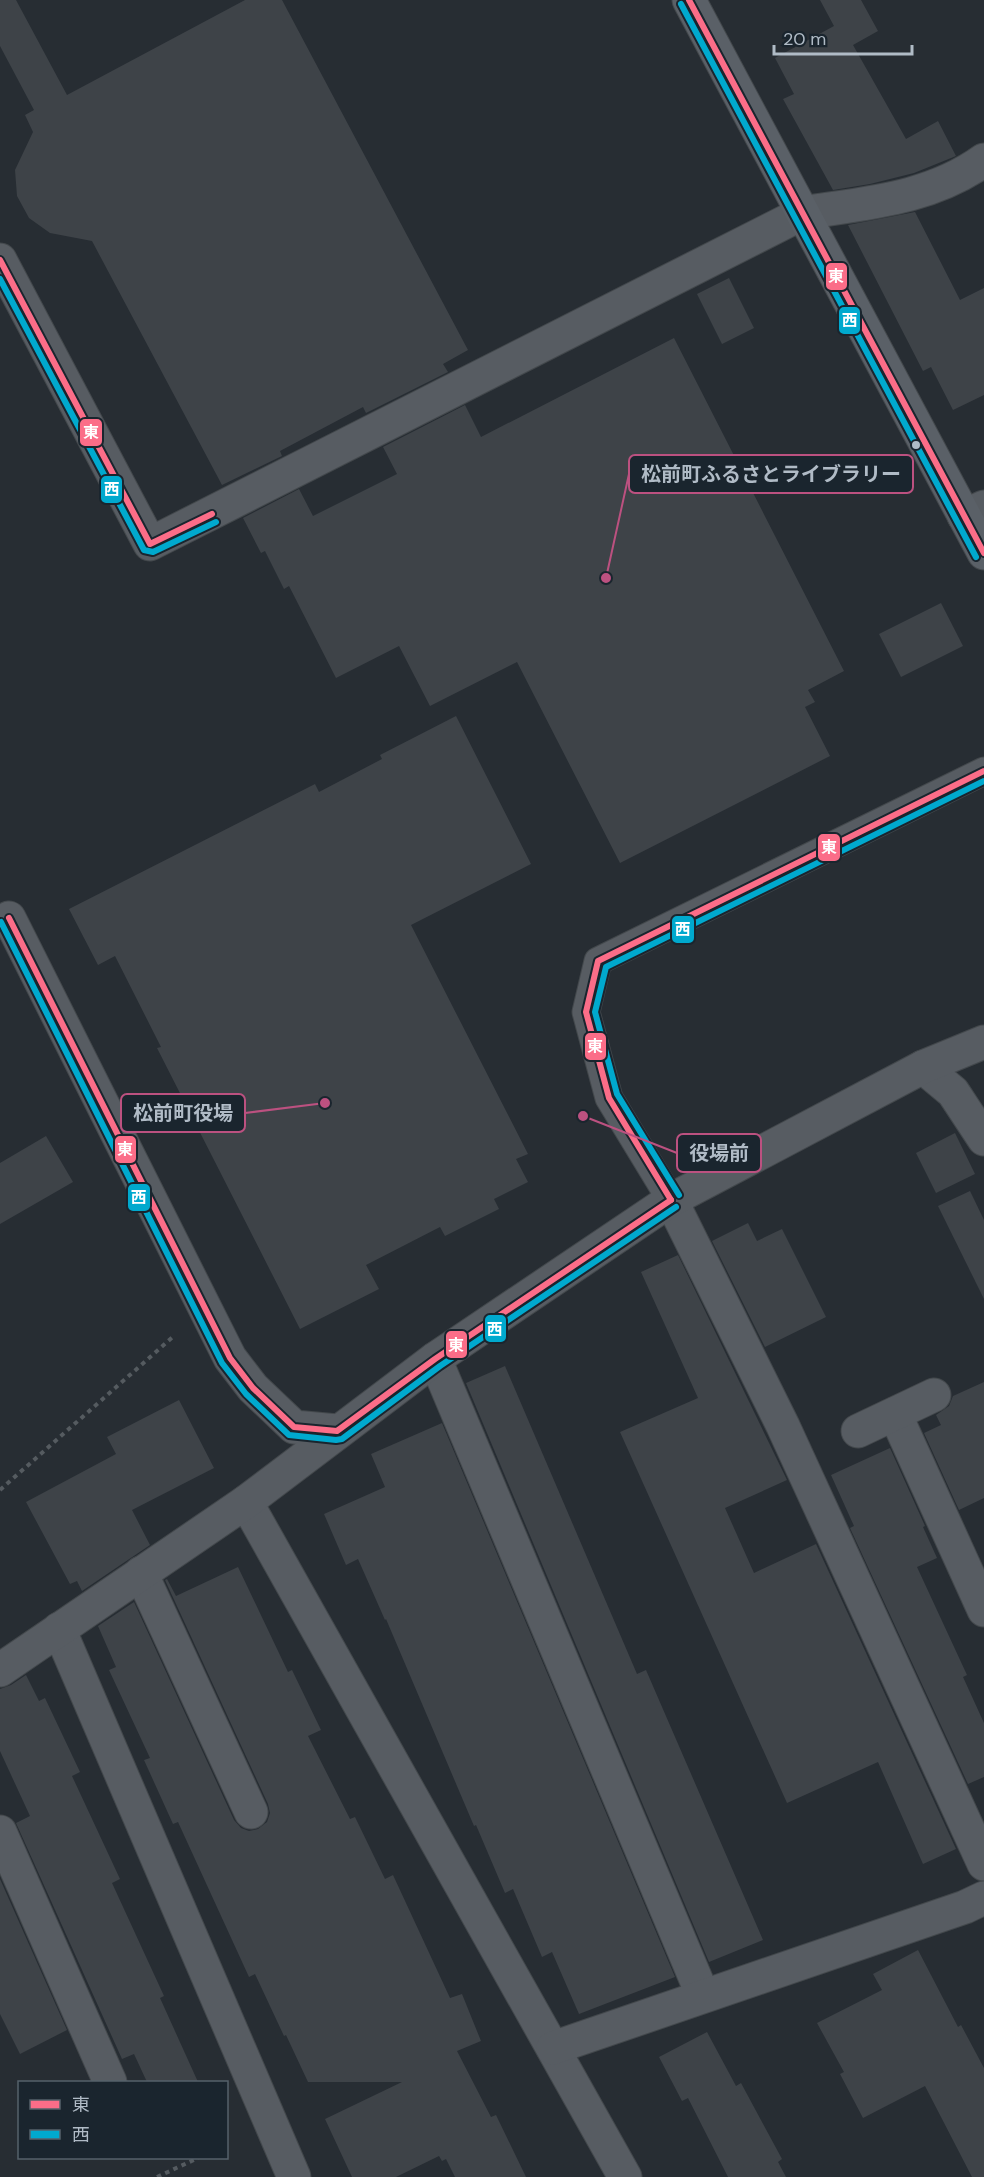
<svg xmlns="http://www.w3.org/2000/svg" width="984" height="2177" viewBox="0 0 984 2177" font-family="'DM Sans','Noto Sans JP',sans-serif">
<rect width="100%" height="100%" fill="#272d33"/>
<g fill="#3e4348">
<polygon points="0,0 16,0 67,95 245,0 282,0 468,350 443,364 448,372 366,413 363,407 280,451 282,456 222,485 92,241 50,233 29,218 17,196 15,170 33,132 25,115 34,110 0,46"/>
<polygon points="820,0 861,0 878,31 853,45 906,139 938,121 956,156 914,173 870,184 833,190 783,99 794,94 775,58 834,26"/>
<polygon points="915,212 960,300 984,288 984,395 953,410 931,367 923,371 848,225"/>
<polygon points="729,278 754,328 722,344 697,294"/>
<polygon points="674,338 844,671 808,690 815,702 805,707 830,756 620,863 517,662 430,706 399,646 336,678 289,586 284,589 265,551 261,553 243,518 299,489 313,516 397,474 383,447 465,405 481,437"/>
<polygon points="941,603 963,646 901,677 879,634"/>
<polygon points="456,716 531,864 411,925 528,1154 516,1159 528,1182 494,1199 499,1209 445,1236 440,1227 366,1265 379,1289 300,1329 157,1048 161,1047 115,956 98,965 69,909 315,784 319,792 382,759 380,755"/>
<polygon points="955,1133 975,1174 936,1193 916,1153"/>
<polygon points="46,1136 73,1182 0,1224 0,1163"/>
<polygon points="970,1191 984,1220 984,1299 938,1206"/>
<polygon points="748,1223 757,1241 782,1229 826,1317 765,1347 712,1241"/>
<polygon points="678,1255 787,1480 725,1508 754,1573 816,1544 956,1849 923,1864 878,1762 787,1803 620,1432 698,1398 641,1272"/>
<polygon points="505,1366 637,1674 646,1670 763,1940 709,1962 466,1383"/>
<polygon points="984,1382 984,1498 959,1510 924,1433 941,1425 936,1415 949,1406 953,1396"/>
<polygon points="179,1400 214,1468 132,1510 150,1545 82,1591 77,1581 70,1584 26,1502 116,1454 107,1437"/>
<polygon points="442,1423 675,1977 579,2014 552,1952 542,1957 513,1889 505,1893 476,1825 474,1826 386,1619 385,1620 358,1559 346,1565 324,1514 385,1487 371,1454"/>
<polygon points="890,1448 925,1526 923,1527 937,1558 917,1567 967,1675 963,1677 984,1723 984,1777 968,1784 850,1528 854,1526 831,1475"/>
<polygon points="238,1567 288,1672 292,1670 321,1730 308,1736 350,1819 355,1817 385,1879 393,1875 450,1998 462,1994 481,2041 457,2051 491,2117 496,2115 526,2177 455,2177 446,2159 442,2161 439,2156 396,2177 352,2177 325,2119 402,2082 308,2082 286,2035 284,2036 255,1974 249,1977 178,1822 173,1824 144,1760 150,1758 109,1670 116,1667 98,1626 134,1602 234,1820 241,1828 249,1831 258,1829 267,1822 270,1813 268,1804 165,1580 167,1579 176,1596"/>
<polygon points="26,1675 39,1701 45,1698 80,1772 72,1776 120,1879 112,1883 164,1996 160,1998 198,2082 147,2082 134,2054 122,2059 16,1823 30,1816 0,1751 0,1689 11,1685"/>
<polygon points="0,1879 67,2030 20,2054 0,2014"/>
<polygon points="918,1950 958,2027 961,2025 984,2068 984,2177 972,2177 925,2086 863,2118 840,2074 844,2072 817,2023 882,1990 873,1974"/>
<polygon points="707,2032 736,2086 741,2083 782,2159 778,2162 786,2177 728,2177 688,2098 682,2101 659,2057"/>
</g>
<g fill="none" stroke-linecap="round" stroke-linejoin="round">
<g stroke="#43484c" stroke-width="29">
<polyline id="lane" points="671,1200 609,1098 586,1012 598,961 984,771"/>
</g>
<g stroke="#43484c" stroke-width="35">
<g id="street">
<path d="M0 260 150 544 803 213C866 203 930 199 984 160"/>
<polyline points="964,516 984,507"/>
<polyline points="9,918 230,1358 253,1388 294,1427 337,1431"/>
<polyline points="923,1067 953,1092 984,1139"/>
<polyline points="671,1200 783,1426 984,1864"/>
<polyline points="435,1359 703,1996"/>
<polyline points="895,1414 984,1610"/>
<polyline points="858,1431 934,1395"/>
<polyline points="246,1502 625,2177"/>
<polyline points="141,1573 251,1812"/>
<polyline points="59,1629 294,2177"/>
<polyline points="0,1670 246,1502 435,1359 671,1200 923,1067 984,1042"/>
<polyline points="0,1832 110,2082"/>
<polyline points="553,2048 965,1907 984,1898"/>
</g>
</g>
<g stroke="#43484c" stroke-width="35">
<polyline id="secondary" points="689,0 984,553"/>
</g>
<g stroke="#555b60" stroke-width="4" stroke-dasharray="4.5 4.5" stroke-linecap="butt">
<polyline points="0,1490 175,1335"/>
<polyline points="157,2177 198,2158"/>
</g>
<use href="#lane" stroke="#575c62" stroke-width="27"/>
<use href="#street" stroke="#575c62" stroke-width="33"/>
<use href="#secondary" stroke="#5a6067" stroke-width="33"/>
<g stroke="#1a252e" stroke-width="10">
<g id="bus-1">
<polyline points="689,0 984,553"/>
<polyline points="0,260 150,544 212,514"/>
<polyline points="9,918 230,1358 253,1388 294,1427 337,1431 435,1359 671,1200"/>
<polyline points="671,1200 609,1098 586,1012 598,961 984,771"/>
</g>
</g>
<g stroke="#1a252e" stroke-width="10">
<g id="bus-2">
<polyline points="681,4 976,557"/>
<polyline points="0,279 144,550 153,552 216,522"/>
<polyline points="1,922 222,1363 246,1394 289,1435 336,1440 342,1439 440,1366 676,1207"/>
<polyline points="679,1195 617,1094 595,1012 606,967 984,781"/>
</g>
</g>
<use href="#bus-1" stroke="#fb6d88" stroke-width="6"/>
<use href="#bus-2" stroke="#00a9ce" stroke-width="6"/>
</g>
<circle fill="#b0bbc6" stroke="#1a252e" stroke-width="2" cx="916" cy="445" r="5"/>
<path fill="none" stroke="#bc5180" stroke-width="2" d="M606 578L629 474M325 1103L245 1113M583 1116L677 1153"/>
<g fill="#bc5180" stroke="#1a252e" stroke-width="2">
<circle cx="606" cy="578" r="6"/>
<circle cx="325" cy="1103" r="6"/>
<circle cx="583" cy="1116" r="6"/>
</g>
<g fill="#1a252e" stroke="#bc5180" stroke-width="2">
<rect x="629" y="455" width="284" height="38" rx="6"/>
<rect x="121" y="1094" width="124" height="38" rx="6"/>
<rect x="677" y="1134" width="84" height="38" rx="6"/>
</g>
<g font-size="20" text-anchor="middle" font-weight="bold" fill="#b0bbc6">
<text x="771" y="481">松前町ふるさとライブラリー</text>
<text x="183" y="1120">松前町役場</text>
<text x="719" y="1160">役場前</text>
</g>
<g stroke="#1a252e" stroke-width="2">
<rect x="825" y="262" width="23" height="29" rx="6" fill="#fb6d88"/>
<rect x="838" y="306" width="23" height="29" rx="6" fill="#00a9ce"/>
<rect x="79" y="418" width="24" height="29" rx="6" fill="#fb6d88"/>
<rect x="100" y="475" width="23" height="29" rx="6" fill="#00a9ce"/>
<rect x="817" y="833" width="24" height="29" rx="6" fill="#fb6d88"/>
<rect x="671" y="915" width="24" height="29" rx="6" fill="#00a9ce"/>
<rect x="584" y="1032" width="23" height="29" rx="6" fill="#fb6d88"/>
<rect x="114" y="1135" width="23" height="29" rx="6" fill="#fb6d88"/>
<rect x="127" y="1183" width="24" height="29" rx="6" fill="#00a9ce"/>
<rect x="484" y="1314" width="23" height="29" rx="6" fill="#00a9ce"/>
<rect x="445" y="1330" width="23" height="29" rx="6" fill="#fb6d88"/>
</g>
<g font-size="16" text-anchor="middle" font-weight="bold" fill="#fff">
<text x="836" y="282">東</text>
<text x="850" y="326">西</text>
<text x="91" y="438">東</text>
<text x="112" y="495">西</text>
<text x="829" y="853">東</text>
<text x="683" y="935">西</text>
<text x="595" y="1052">東</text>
<text x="125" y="1155">東</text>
<text x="139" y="1203">西</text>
<text x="495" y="1335">西</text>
<text x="456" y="1351">東</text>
</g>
<rect x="18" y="2081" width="210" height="78" fill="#1a252e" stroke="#56616b" stroke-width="1.5"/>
<rect x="30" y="2100" width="30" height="9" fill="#fb6d88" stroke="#56616b" stroke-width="1.5"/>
<text x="72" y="2111" font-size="18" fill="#b0bbc6">東</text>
<rect x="30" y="2130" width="30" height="9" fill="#00a9ce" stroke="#56616b" stroke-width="1.5"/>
<text x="72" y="2141" font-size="18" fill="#b0bbc6">西</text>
<path d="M774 45v9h138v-9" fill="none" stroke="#b0bbc6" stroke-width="3"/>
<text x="783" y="45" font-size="18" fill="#b0bbc6" stroke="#1a252e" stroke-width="4.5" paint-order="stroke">20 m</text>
</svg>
